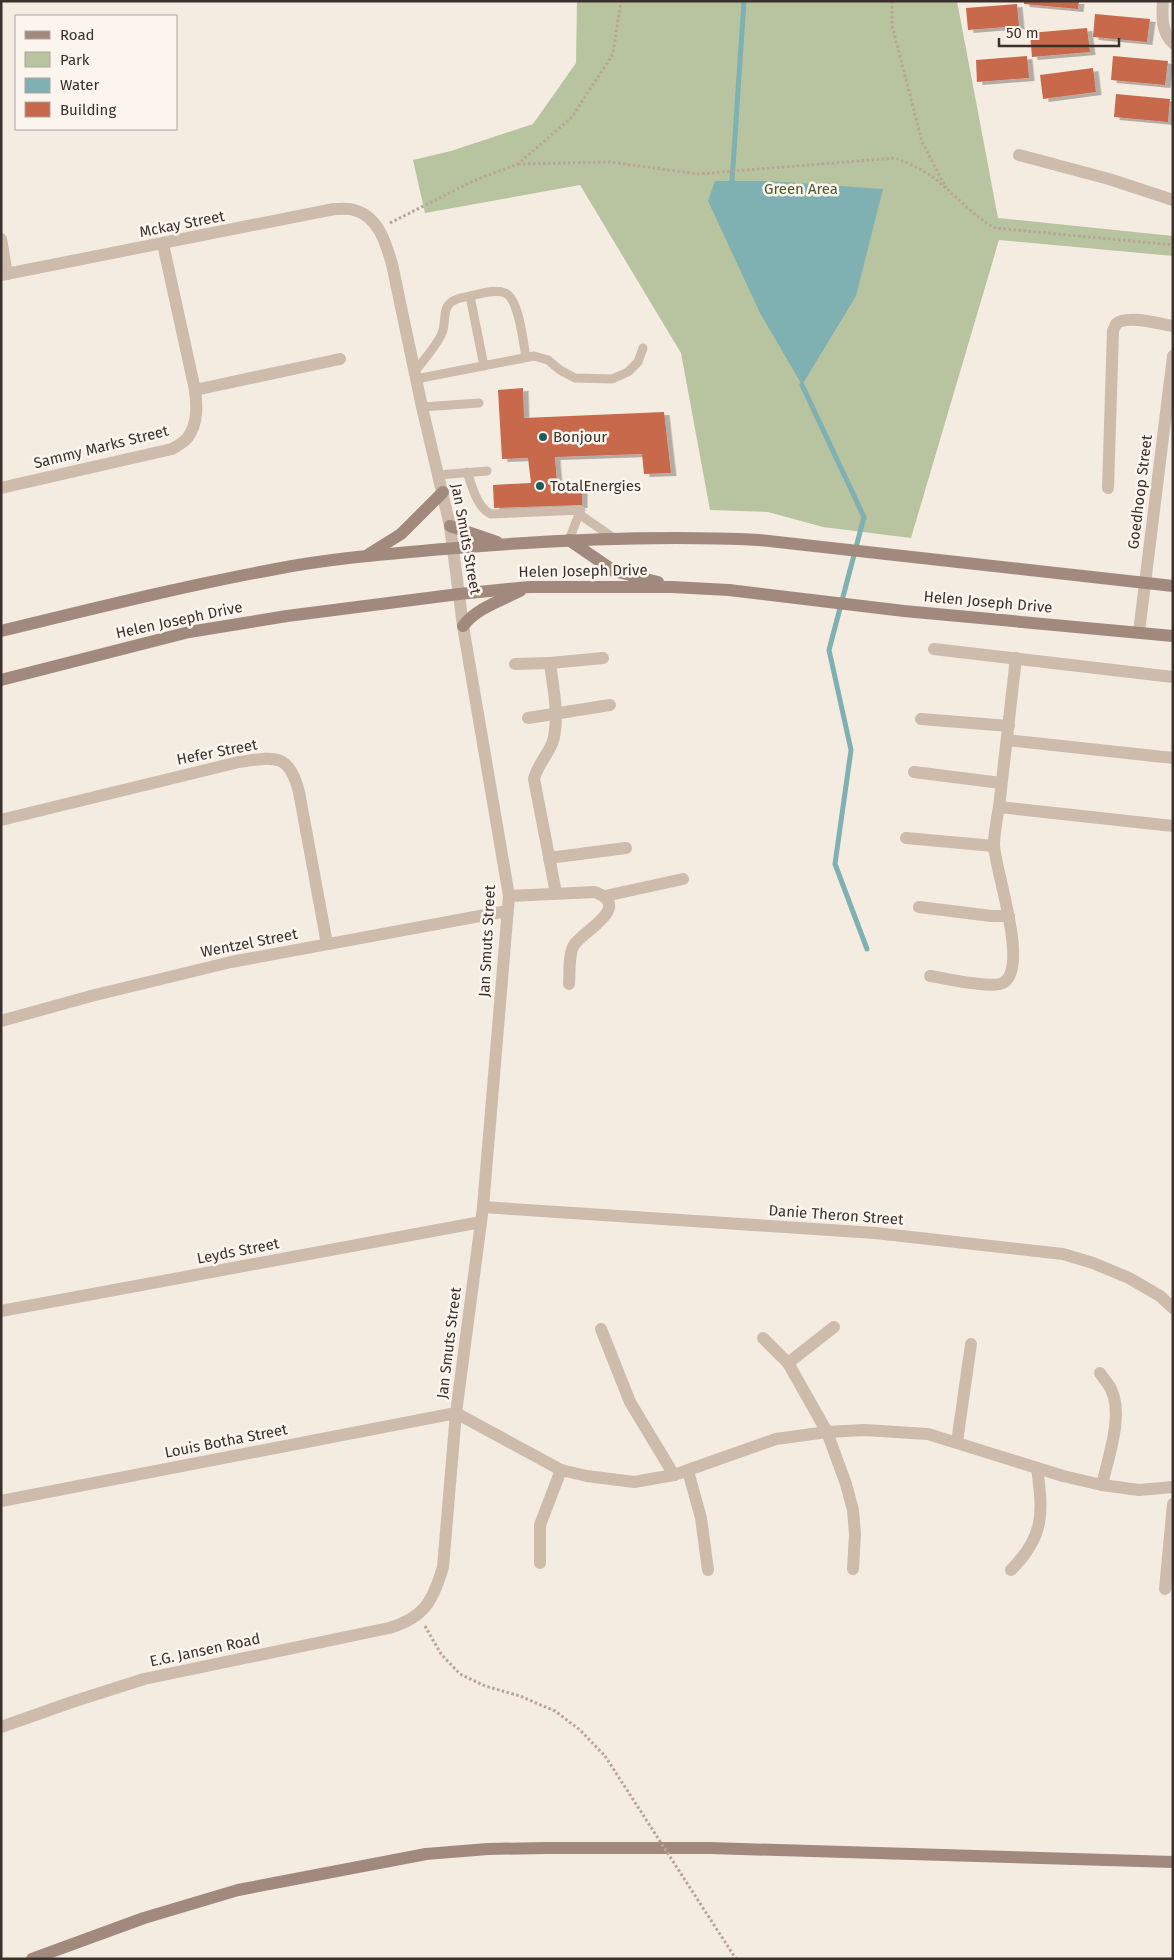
<svg xmlns="http://www.w3.org/2000/svg" width="1174" height="1960" viewBox="0 0 1174 1960" font-family="'Fira Sans',sans-serif">
<defs>
<filter id="shadow"><feDropShadow dx="5.5" dy="3" stdDeviation="0" flood-color="#0004"/></filter>
</defs>
<rect width="100%" height="100%" fill="#f4ebe1"/>
<polygon fill="#b8c4a0" points="577,1 957,1 998,218 1173,236 1173,256 999,240 911,538 823,527 768,512 710,510 681,353 580,185 425,213 413,160 451,151 533,124 576,63"/>
<polygon fill="#7fb0b2" points="715,181 770,181 883,189 856,296 802,385 760,313 708,201"/>
<g fill="none" stroke-linecap="round" stroke-linejoin="round">
<g stroke="#7fb0b2" stroke-width="5">
<polyline points="732,181 744,1"/>
<polyline points="802,385 864,517 829,650 851,750 835,864 867,949"/>
</g>
</g>
<g fill="#c8694b" filter="url(#shadow)">
<polygon points="1024,1 1079,1 1078,9 1024,4"/>
<polygon points="1017,4 1019,26 968,30 966,8"/>
<polygon points="1095,14 1150,19 1147,42 1093,37"/>
<polygon points="1087,28 1090,52 1032,57 1030,33"/>
<polygon points="1027,56 1029,78 977,82 976,60"/>
<polygon points="1113,56 1168,61 1165,85 1111,80"/>
<polygon points="1093,68 1096,92 1043,99 1040,75"/>
<polygon points="1116,94 1170,99 1168,122 1114,117"/>
<polygon points="523,388 524,418 664,412 671,473 644,474 642,454 555,457 557,483 582,482 582,505 494,508 493,485 531,483 528,458 502,459 498,390"/>
</g>
<g fill="none" stroke-linecap="round" stroke-linejoin="round">
<g stroke="#b9a596" stroke-width="3" stroke-dasharray="2.5 2.5" stroke-linecap="butt">
<polyline points="892,1 892,25 922,142 946,188"/>
<path d="M518 164 610 162 698 174 895 158C908 163 922 169 934 178 955 194 971 215 995 228L1173 245"/>
<polyline points="390,223 473,181 518,164 572,117 613,54 621,1"/>
<polyline points="425,1626 441,1654 460,1674 485,1686 520,1696 555,1711 580,1730 605,1756"/>
</g>
<g stroke="#cdbbac" stroke-width="9">
<polyline points="470,296 484,366"/>
<path d="M415 371C423 361 440 342 443 330 445 323 444 313 447 307 452 298 465 297 475 295 483 293 496 289 505 293 519 298 523 342 526 357"/>
<polyline points="416,379 534,356 548,360 560,370 575,378 612,379 628,372 638,362 643,348"/>
<polyline points="422,407 479,403"/>
<path d="M467 472C472 486 477 508 491 514L581 510"/>
<polyline points="438,475 487,471"/>
<polyline points="569,540 579,514 615,539"/>
</g>
<g stroke="#cdbbac" stroke-width="12">
<path d="M1163 1C1162 16 1161 32 1173 43"/>
<polyline points="1019,155 1109,179 1173,200"/>
<polyline points="1,239 7,274"/>
<path d="M1 275 334 209C340 209 349 208 354 210 378 216 386 243 392 264L422 407 450 526 463 626 509 896 483 1207 456 1413 443 1567C433 1601 424 1618 389 1628L144 1679 72 1702 1 1727"/>
<polyline points="195,390 340,359"/>
<path d="M1 488 172 449C177 446 185 442 188 437 198 423 197 406 195 390L163 244"/>
<path d="M1108 488 1113 331C1113 331 1116 324 1116 324 1126 314 1160 324 1173 326"/>
<polyline points="1139,632 1173,356"/>
<polyline points="934,649 1173,677"/>
<polyline points="1016,658 999,807 1173,826"/>
<polyline points="515,664 550,663"/>
<polyline points="528,718 610,705"/>
<polyline points="921,719 1009,726"/>
<polyline points="1007,740 1173,758"/>
<polyline points="914,772 1001,783"/>
<path d="M1 820 239 762C274 757 289 752 299 792L327 944"/>
<polyline points="906,838 994,846"/>
<polyline points="549,858 626,848"/>
<path d="M556 893 534 779C538 762 552 751 554 737 559 714 553 687 550 663L603 658"/>
<path d="M509 896 595 892C633 907 584 930 574 945 568 955 570 973 569 984"/>
<polyline points="605,896 683,879"/>
<polyline points="919,907 991,916 1009,916"/>
<path d="M930 976C945 978 991 989 1003 983 1030 968 995 871 994 845 994 833 997 819 999 807"/>
<polyline points="1,1021 91,996 231,962 507,911"/>
<polyline points="483,1207 875,1233 1063,1254 1093,1263 1129,1278 1160,1296 1173,1308"/>
<polyline points="1,1311 481,1222"/>
<polyline points="601,1329 630,1402 674,1475"/>
<polyline points="763,1338 788,1363 827,1432 846,1484 853,1510 855,1534 853,1569"/>
<polyline points="788,1363 834,1327"/>
<path d="M1100 1373C1103 1378 1108 1383 1111 1389 1124 1415 1108 1457 1102 1485"/>
<polyline points="957,1442 971,1344"/>
<polyline points="688,1471 701,1518 708,1570"/>
<polyline points="1,1501 456,1413 561,1470 587,1476 634,1482 674,1475 776,1439 827,1432 864,1430 928,1434 1063,1476 1102,1485 1139,1490 1173,1487"/>
<polyline points="540,1563 540,1525 561,1470"/>
<path d="M1011 1570C1045 1536 1043 1513 1037 1468"/>
<polyline points="1165,1589 1173,1504"/>
</g>
<g stroke="#a18a7d" stroke-width="12">
<polyline points="450,526 497,542"/>
<polyline points="569,540 614,571 658,582"/>
<polyline points="369,554 401,534 443,492"/>
<path d="M463 626C477 608 500 601 520 591"/>
<path d="M1 631C92 609 183 586 276 569 331 558 388 554 444 549 549 540 654 535 759 540L1173 586"/>
<polyline points="1,680 189,632 287,616 459,594 529,587 672,587 729,590 904,611 1173,636"/>
<polyline points="32,1959 144,1918 238,1890 426,1854 488,1849 546,1848 710,1848 1173,1862"/>
</g>
<polyline stroke="#b9a596" stroke-width="3" stroke-dasharray="2.5 2.5" stroke-linecap="butt" points="605,1756 736,1959"/>
</g>
<g fill="#1f5a5e" stroke="#fbf5ee" stroke-width="2">
<circle cx="543" cy="437" r="5"/>
<circle cx="540" cy="486" r="5"/>
</g>
<g text-anchor="middle" stroke-width="5" stroke-linejoin="round" paint-order="stroke">
<g font-size="15" fill="#4a5a2e" stroke="#fbf5ee">
<text x="801" y="194">Green Area</text>
</g>
<g font-size="15" fill="#3b302b" stroke="#fbf5ee">
<text transform="translate(182 224) rotate(-11)" y="5">Mckay Street</text>
<text transform="translate(101 447) rotate(-14)" y="5">Sammy Marks Street</text>
<text transform="translate(1140 492) rotate(-83)" y="5">Goedhoop Street</text>
<text transform="translate(466 539) rotate(80)" y="5">Jan Smuts Street</text>
<text transform="translate(583 571) rotate(-1)" y="5">Helen Joseph Drive</text>
<text transform="translate(988 602) rotate(5)" y="5">Helen Joseph Drive</text>
<text transform="translate(179 620) rotate(-12)" y="5">Helen Joseph Drive</text>
<text transform="translate(217 752) rotate(-11)" y="5">Hefer Street</text>
<text transform="translate(487 941) rotate(-87)" y="5">Jan Smuts Street</text>
<text transform="translate(249 943) rotate(-11)" y="5">Wentzel Street</text>
<text transform="translate(836 1215) rotate(4)" y="5">Danie Theron Street</text>
<text transform="translate(238 1251) rotate(-11)" y="5">Leyds Street</text>
<text transform="translate(449 1343) rotate(-83)" y="5">Jan Smuts Street</text>
<text transform="translate(226 1441) rotate(-11)" y="5">Louis Botha Street</text>
<text transform="translate(205 1650) rotate(-12)" y="5">E.G. Jansen Road</text>
</g>
<g font-size="15" fill="#3b302b" stroke="#fbf5ee" text-anchor="start">
<text x="553" y="442">Bonjour</text>
<text x="550" y="491">TotalEnergies</text>
</g>
</g>
<rect width="1174" height="1960" fill="none" stroke="#3b302b" stroke-width="5"/>
<rect x="15" y="15" width="162" height="115" fill="#fbf5ee" stroke="#aea6a0"/>
<rect x="25" y="31" width="25" height="8" fill="#a18a7d" stroke="#aea6a0"/>
<text x="60" y="40" font-size="15" fill="#3b302b">Road</text>
<rect x="25" y="52" width="25" height="15" fill="#b8c4a0" stroke="#aea6a0"/>
<text x="60" y="65" font-size="15" fill="#3b302b">Park</text>
<rect x="25" y="78" width="25" height="15" fill="#7fb0b2" stroke="#aea6a0"/>
<text x="60" y="90" font-size="15" fill="#3b302b">Water</text>
<rect x="25" y="102" width="25" height="15" fill="#c8694b" stroke="#aea6a0"/>
<text x="60" y="115" font-size="15" fill="#3b302b">Building</text>
<path d="M999 38v8h120v-8" fill="none" stroke="#3b302b" stroke-width="2.5"/>
<text x="1006" y="38" font-size="15" fill="#3b302b" stroke="#fbf5ee" stroke-width="4" paint-order="stroke">50 m</text>
</svg>
